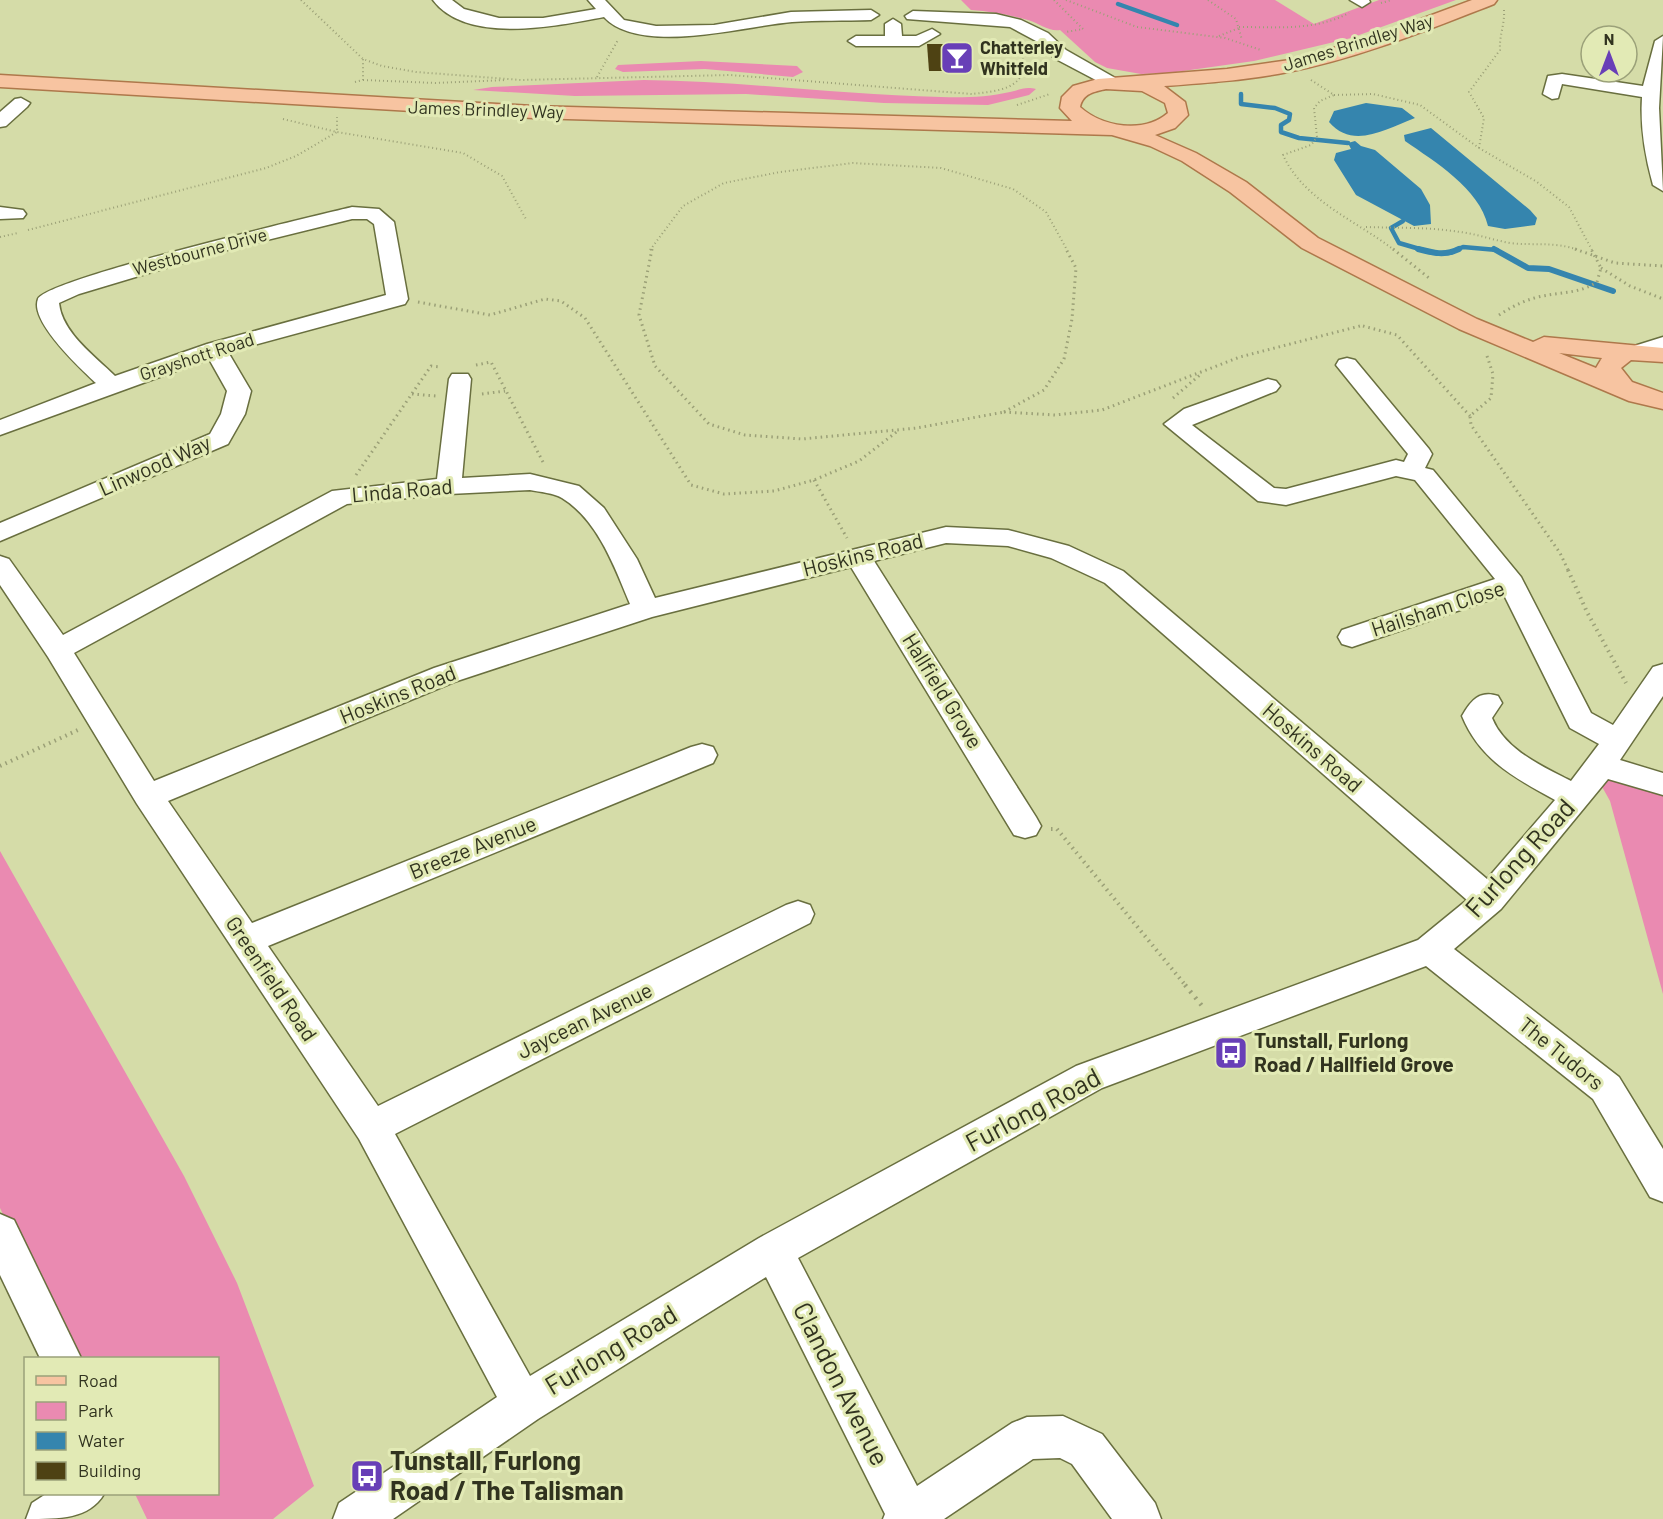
<svg xmlns="http://www.w3.org/2000/svg" width="1663" height="1519" viewBox="0 0 1663 1519" font-family="Barlow,sans-serif">
<rect width="100%" height="100%" fill="#d5dca8"/>
<g fill="#ea8ab1">
<path d="M961 0H1275L1314 24 1379 0H1456L1351 38 1254 61 1169 73 1141 74 1107 68 1095 62 1060 30C1049 32 1039 23 1028 20 1009 15 990 11 971 10Z"/>
<polygon points="701,61 797,66 803,72 793,77 705,69 623,72 615,69 618,65"/>
<path d="M644 80C744 81 842 95 941 97 963 98 988 97 1010 92 1020 90 1025 86 1036 89L1029 95 988 105 884 103 746 94 575 96 473 90 492 87Z"/>
<polygon points="1595,774 1663,785 1663,994 1610,801"/>
<polygon points="0,851 184,1176 237,1283 314,1486 273,1519 147,1519 135,1494 218,1494 218,1358 71,1358 0,1208"/>
</g>
<g fill="#3585ae">
<path d="M1366 103 1402 108 1415 118C1386 129 1353 150 1329 122L1334 111Z"/>
<path d="M1431 128 1530 210 1537 218 1535 225 1505 229 1488 226C1479 188 1435 162 1405 141L1404 135Z"/>
<polygon points="1355,141 1361,146 1375,150 1421,189 1430,205 1431,224 1414,226 1356,195 1334,160 1336,153 1351,149 1348,143"/>
</g>
<g fill="none" stroke-linecap="round" stroke-linejoin="round">
<g stroke="#3585ae" stroke-width="4.5">
<polyline points="1118,4 1177,25"/>
<polyline points="1241,94 1241,104 1275,108 1290,114 1289,120 1281,125 1281,132 1299,138 1348,143"/>
<polyline points="1403,221 1391,228 1399,243 1423,250"/>
<polyline points="1456,250 1463,247 1497,250"/>
</g>
<g stroke="#3585ae" stroke-width="6">
<path d="M1418 249C1433 253 1445 256 1459 249"/>
<polyline points="1494,249 1528,268 1549,269 1613,291"/>
</g>
</g>
<polygon fill="#4e4213" points="927,44 966,44 971,71 929,71"/>
<g fill="none" stroke-linecap="round" stroke-linejoin="round">
<g stroke="#696f3f" stroke-width="3">
<g id="minor">
<path d="M433 0H452L464 9 499 18H543L596 9 588 0H605L624 20 656 26 714 25 791 12 871 10 879 15 871 20C845 21 818 20 792 22 745 26 640 56 604 17 557 26 467 45 433 0Z"/>
<polygon points="1350,0 1369,0 1370,2 1362,7"/>
<polygon points="913,11 996,14 1021,20 1048,33 1066,50 1124,83 1115,88 1109,87 1054,58 1036,41 1010,27 907,19 905,16"/>
<polygon points="893,19 901,24 902,36 916,36 932,29 940,34 919,46 856,46 848,41 856,36 885,36 885,24"/>
<path d="M1663 36 1659 108 1663 191 1653 185C1645 156 1640 127 1642 97L1562 84 1558 98 1552 99 1543 94 1548 76 1562 74 1643 86 1655 41Z"/>
<polygon points="21,98 30,103 27,107 6,126 0,127 0,112 15,99"/>
<polygon points="0,207 23,210 26,214 23,218 0,219"/>
<path d="M352 207 379 209 394 222 408 299 405 304 228 352 251 391 245 414 228 444 0 541V523L210 434 221 414 227 391 209 359 0 435V420L96 383C81 369 29 321 38 299 46 279 315 216 352 207ZM352 219H367L374 224 386 295 207 344 115 376C95 356 62 333 59 303L79 294 219 252Z"/>
<polygon points="1663,337 1663,351 1639,359 1631,357 1628,352 1631,347"/>
<path d="M1347 358 1355 360 1429 449 1432 454 1425 468 1433 470 1521 577 1591 713 1613 725 1653 667 1663 664V696L1620 760 1663 773V795L1608 779 1501 909 1454 949 1619 1077 1663 1149V1202L1650 1197 1593 1099 1426 966 1102 1088 798 1258 917 1486 1012 1423 1027 1417 1063 1416 1102 1434 1155 1503 1161 1519H1112L1072 1464 1060 1458 1033 1459 944 1519H883L885 1514 766 1277 538 1419 393 1519H333L339 1503 497 1397 359 1139 137 804 48 657 0 585V556L9 559 63 635 332 491 437 479 449 379 452 374H468L471 379 462 478 530 474 579 486 604 508 637 559 655 598 946 527 1008 530 1069 546 1123 571 1487 879 1555 800C1515 778 1480 760 1462 716 1471 700 1480 690 1498 696L1502 703 1492 718C1505 750 1542 766 1571 781L1599 744 1570 728 1504 595 1352 647 1342 644 1338 637 1342 630 1495 579 1415 480 1396 476 1286 505 1258 501 1164 424 1184 409 1268 379 1276 381 1280 386 1276 391 1192 425 1274 488 1286 489 1396 460 1404 462 1408 454 1336 365 1339 360ZM530 490C540 492 554 493 562 498 598 520 615 568 630 604L434 668 154 781 74 653 347 504 449 494ZM946 543 1008 546 1051 558 1105 583 1467 900 1418 940 1076 1066 759 1238 530 1376 395 1134 810 923 814 914 810 905 798 901 786 905 378 1106 268 946 713 763 717 755 713 747 702 744 691 747 252 923 168 801 454 682 652 617 851 567 1014 835 1025 838 1036 835 1041 826 1036 817 874 561Z"/>
<polygon points="0,1214 14,1220 81,1358 40,1358 0,1275"/>
<path d="M46 1494H104C89 1519 60 1519 26 1519L32 1503Z"/>
</g>
</g>
<g stroke="#ae784b" stroke-width="3">
<path id="major" d="M1472 0H1497L1494 4C1427 30 1359 58 1288 72 1247 80 1206 83 1164 86L1185 102 1188 115 1175 128 1155 135 1196 153 1246 182 1318 238 1477 319 1533 342 1544 337 1663 348V362L1631 360 1621 368 1632 382 1663 393V409L1629 401 1459 329 1302 248 1230 192 1182 161 1150 146 1112 135 533 118 0 87V75L533 106 1072 121 1060 108 1062 97 1073 86 1098 79 1227 69 1290 60 1370 38ZM1106 89 1142 91 1165 103 1168 113C1144 134 1102 127 1080 107 1083 93 1094 92 1106 89ZM1559 353 1602 358 1596 368Z"/>
</g>
<g stroke="#9ba077" stroke-width="2" stroke-dasharray="1 3" stroke-linecap="butt">
<path d="M301 0 363 59 382 66 416 72 521 80 730 75 972 94C987 92 1018 91 1022 72 1024 64 1022 57 1025 49"/>
<polyline points="1054,0 1083,29 1066,32"/>
<polyline points="1066,0 1137,27 1225,38 1261,50"/>
<polyline points="1208,0 1236,19 1242,40"/>
<polyline points="1381,3 1392,0"/>
<path d="M1239 27C1277 27 1315 31 1349 13"/>
<polyline points="1219,36 1239,28"/>
<polyline points="597,77 618,40"/>
<polyline points="363,80 435,83 506,80"/>
<path d="M1311 80 1334 95 1320 101 1314 108 1317 137 1311 145 1283 155C1304 201 1357 221 1394 250"/>
<polyline points="355,82 363,80 363,59"/>
<polyline points="1334,95 1373,94 1420,105 1479,148 1537,182 1569,207 1592,250"/>
<polyline points="1017,105 1050,94"/>
<polyline points="283,119 337,132 463,153 502,176 527,221"/>
<path d="M1479 148 1484 118 1469 92 1500 50C1499 36 1505 24 1504 10"/>
<path d="M1366 227C1397 228 1429 227 1460 232 1477 234 1493 240 1510 243 1535 246 1552 241 1579 250"/>
<polyline points="28,230 266,168 296,156 337,132 337,117"/>
<polyline points="0,237 18,233"/>
<polyline points="650,250 683,206 724,183 780,172 853,163 941,168 1013,189 1046,212 1067,250"/>
</g>
<g stroke="#9ba077" stroke-width="3" stroke-dasharray="1.5 4" stroke-linecap="butt">
<polyline points="652,249 639,315 655,366 709,424 745,435 802,439 917,428 1004,412"/>
<polyline points="1393,249 1429,278"/>
<polyline points="1575,249 1615,263 1663,266"/>
<polyline points="1601,268 1630,286 1663,299"/>
<polyline points="418,302 490,315 545,299 561,301 585,318 691,485 724,494 774,491 814,480 859,461 899,430"/>
<path d="M1499 315C1511 307 1523 301 1538 297 1559 292 1579 294 1597 282L1601 268 1591 249"/>
<polyline points="1363,326 1397,335 1470,416"/>
<polyline points="1487,356 1493,374 1491,398 1470,416 1471,425 1560,553 1569,572"/>
<polyline points="476,365 491,362 544,464"/>
<polyline points="412,394 436,396"/>
<polyline points="482,394 505,391"/>
<polyline points="1173,398 1201,374"/>
<polyline points="1004,412 1055,415 1102,410 1240,357 1360,326"/>
<polyline points="1004,412 1044,390 1064,359 1072,319 1076,268 1066,249"/>
<polyline points="356,475 431,366 441,367"/>
<polyline points="814,480 847,538"/>
</g>
<g stroke="#9ba077" stroke-width="4" stroke-dasharray="1.5 4.5" stroke-linecap="butt">
<polyline points="1568,570 1587,612 1626,683"/>
<polyline points="0,766 78,730"/>
<polyline points="1051,829 1057,829 1186,986"/>
</g>
<polyline stroke="#9ba077" stroke-width="4.5" stroke-dasharray="2 6" stroke-linecap="butt" points="1185,985 1203,1007"/>
<use href="#minor" fill="#fff" fill-rule="evenodd"/>
<use href="#major" fill="#f7c4a1" fill-rule="evenodd"/>
</g>
<defs>
<g id="bar-square" transform="scale(1.725)"><rect x="-9" y="-9" width="18" height="18" rx="4" fill="#683fb7" stroke="#e2eab5"/><path d="M-6-5H6L.8 .8V4.5H3.5V6h-7V4.5H-.8V.8Z" fill="#fff"/></g>
<g id="bus-square" transform="scale(1.725)"><rect x="-9" y="-9" width="18" height="18" rx="4" fill="#683fb7" stroke="#e2eab5"/><path d="M-5-6H5V4H4V6H2V4H-2V6H-4V4H-5ZM-3.5-4V0h7V-4ZM-3.5 1.2v1.5H-2V1.2ZM2 1.2v1.5H3.5V1.2Z" fill="#fff"/></g>
</defs>
<g fill-rule="evenodd">
<use href="#bar-square" x="957" y="58"/>
<use href="#bus-square" x="1231" y="1053"/>
<use href="#bus-square" x="367" y="1476"/>
</g>
<g text-anchor="middle" stroke-width="6" stroke-linejoin="round" paint-order="stroke">
<g font-size="18" fill="#31331f" stroke="#e2eab5">
<text transform="translate(1358 43) rotate(-17)" y="6">James Brindley Way</text>
<text transform="translate(486 110) rotate(2)" y="6">James Brindley Way</text>
<text transform="translate(200 252) rotate(-15)" y="6">Westbourne Drive</text>
<text transform="translate(197 357) rotate(-18)" y="6">Grayshott Road</text>
</g>
<g font-size="18" font-weight="bold" fill="#31331f" stroke="#e2eab5" text-anchor="start">
<text x="980" y="54">Chatterley<tspan x="980" dy="21">Whitfeld</tspan></text>
</g>
<g font-size="21" fill="#31331f" stroke="#e2eab5">
<text transform="translate(155 466) rotate(-24)" y="7">Linwood Way</text>
<text transform="translate(402 491) rotate(-5)" y="7">Linda Road</text>
<text transform="translate(863 555) rotate(-14)" y="7">Hoskins Road</text>
<text transform="translate(1438 609) rotate(-18)" y="7">Hailsham Close</text>
<text transform="translate(942 691) rotate(58)" y="7">Hallfield Grove</text>
<text transform="translate(398 695) rotate(-22)" y="7">Hoskins Road</text>
<text transform="translate(1312 748) rotate(41)" y="7">Hoskins Road</text>
<text transform="translate(473 848) rotate(-22)" y="7">Breeze Avenue</text>
<text transform="translate(271 979) rotate(56)" y="7">Greenfield Road</text>
<text transform="translate(585 1021) rotate(-26)" y="7">Jaycean Avenue</text>
<text transform="translate(1561 1054) rotate(39)" y="7">The Tudors</text>
</g>
<g font-size="21" font-weight="bold" fill="#31331f" stroke="#e2eab5" text-anchor="start">
<text x="1254" y="1048">Tunstall, Furlong<tspan x="1254" dy="24">Road / Hallfield Grove</tspan></text>
</g>
<g font-size="26" fill="#31331f" stroke="#e2eab5">
<text transform="translate(1520 858) rotate(-48)" y="9">Furlong Road</text>
<text transform="translate(1033 1110) rotate(-28)" y="9">Furlong Road</text>
<text transform="translate(611 1350) rotate(-31)" y="9">Furlong Road</text>
<text transform="translate(841 1384) rotate(63)" y="9">Clandon Avenue</text>
</g>
<g font-size="26" font-weight="bold" fill="#31331f" stroke="#e2eab5" text-anchor="start">
<text x="390" y="1470">Tunstall, Furlong<tspan x="390" dy="30">Road / The Talisman</tspan></text>
</g>
</g>
<rect x="24" y="1357" width="195" height="138" fill="#e2eab5" stroke="#9ba179" stroke-width="1.5"/>
<rect x="36" y="1376" width="30" height="9" fill="#f7c4a1" stroke="#9ba179" stroke-width="1.5"/>
<text x="78" y="1387" font-size="18" fill="#31331f">Road</text>
<rect x="36" y="1402" width="30" height="18" fill="#ea8ab1" stroke="#9ba179" stroke-width="1.5"/>
<text x="78" y="1417" font-size="18" fill="#31331f">Park</text>
<rect x="36" y="1432" width="30" height="18" fill="#3585ae" stroke="#9ba179" stroke-width="1.5"/>
<text x="78" y="1447" font-size="18" fill="#31331f">Water</text>
<rect x="36" y="1462" width="30" height="18" fill="#4e4213" stroke="#9ba179" stroke-width="1.5"/>
<text x="78" y="1477" font-size="18" fill="#31331f">Building</text>
<g transform="translate(1609 54)"><circle r="28" fill="#e2eab5" stroke="#9ba179" stroke-width="1.5"/>
<path d="M0-4.5L10 22L0 15L-10 22Z" fill="#683fb7"/>
<text y="-9" font-size="16" font-weight="bold" text-anchor="middle" fill="#31331f">N</text>
</g>
</svg>
